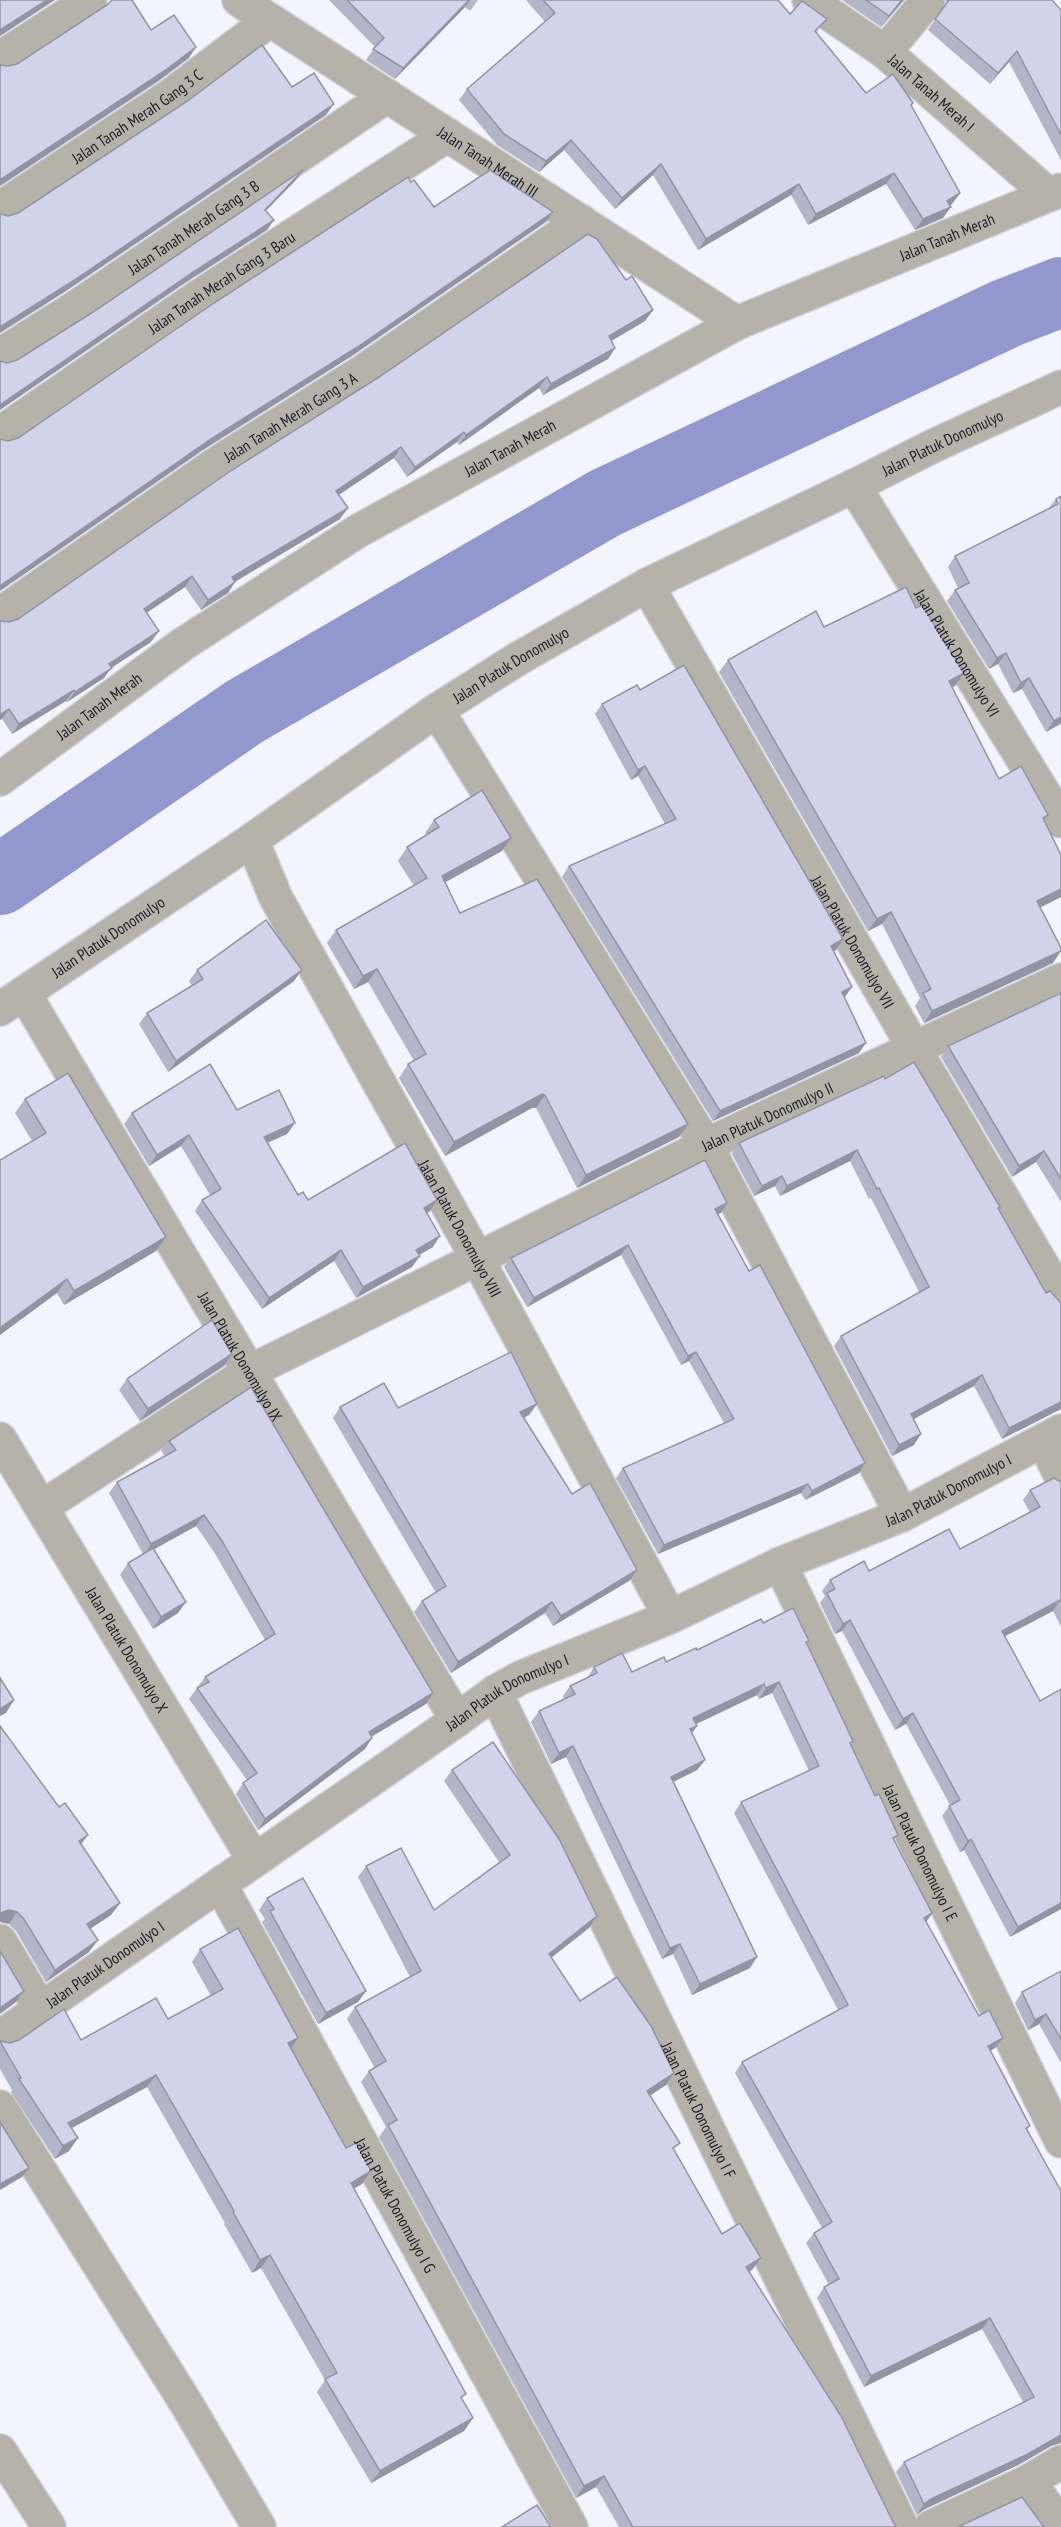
<svg xmlns="http://www.w3.org/2000/svg" width="1061" height="2527" viewBox="0 0 1061 2527" font-family="'PT Sans Narrow',sans-serif">
<rect width="100%" height="100%" fill="#f3f4fe"/>
<g fill="none" stroke-linecap="round" stroke-linejoin="round">
<polyline stroke="#9297cd" stroke-width="70" points="0,880 244,712 605,503 1007,313 1061,292"/>
<g stroke="#d1d2db" stroke-width="36">
<g id="minor">
<path id="s1" d="M239 0 737 323"/>
<path id="s2" d="M809 0 885 52 1049 195"/>
<polyline points="885,52 928,0"/>
<polyline points="0,58 90,0"/>
<path id="s3" d="M0 208 171 95 270 20"/>
<path id="s4" d="M0 355 76 307 387 96"/>
<path id="s5" d="M0 433 196 298 448 135"/>
<path id="s6" d="M854 486 1061 821"/>
<path id="s7" d="M647 585 914 1048 1061 1297"/>
<path id="s8" d="M0 614 214 465 362 372 581 221"/>
<polyline points="437,710 706,1145 902,1515"/>
<path id="s9" d="M252 840 276 898 477 1258 670 1617"/>
<path id="s10" d="M24 993 457 1720"/>
<path id="s11" d="M0 1439 254 1860"/>
<polyline points="1044,1441 1061,1477"/>
<path id="s12" d="M42 1507 249 1372 706 1145 1061 980"/>
<path id="s13" d="M780 1564 1061 2141"/>
<path id="s14" d="M495 1692 902 2527"/>
<path id="s15" d="M220 1884 571 2527"/>
<polyline points="0,1941 40,2008"/>
<path id="s16" d="M0 2037 457 1720 495 1692 520 1678 670 1617 780 1564 902 1515 1061 1431"/>
<polyline points="0,2107 186,2403 259,2527"/>
<polyline points="0,2451 49,2527"/>
<polyline points="1029,2481 1061,2526"/>
<polyline points="931,2527 1029,2481 1061,2462"/>
</g>
</g>
<g stroke="#d1d2db" stroke-width="36">
<g id="tertiary">
<path id="s17" d="M0 779 183 644 358 531 737 323 1061 190"/>
<path id="s18" d="M0 1009 252 840 437 710 516 660 647 585 854 486 933 446 1061 387"/>
</g>
</g>
<use href="#minor" stroke="#b5b3a9" stroke-width="33"/>
<use href="#tertiary" stroke="#b5b3a9" stroke-width="33"/>
</g>
<g fill="#b3b5c9">
<polygon points="329,0 478,0 470,11 465,7 395,79 366,60 375,47"/>
<polygon points="526,0 778,0 790,14 819,30 816,32 866,93 913,103 911,106 960,193 952,204 950,205 943,218 915,230 886,184 808,225 791,195 698,250 653,175 615,209 564,150 539,172 497,145 459,100 467,89 545,22"/>
<polygon points="842,0 904,0 881,27"/>
<polygon points="946,0 1052,0 1061,10 1061,160 1009,62 990,84 928,30 946,4"/>
<polygon points="626,280 653,310 645,321 611,341 615,348 608,359 543,395 539,388 459,445 457,442 407,477 394,458 339,495 340,519 235,582 228,593 201,610 185,587 146,613 151,642 111,668 104,678 67,702 66,701 12,734 2,719 9,622 18,619"/>
<polygon points="1061,496 1061,724 1046,732 1022,689 1013,693 998,664 989,669 947,601 955,590 958,588 948,567 955,556 1048,509 1056,499"/>
<polygon points="916,608 964,673 955,686 952,687 999,779 1044,821 1040,908 1053,963 924,1023 915,1006 920,998 882,924 868,931 719,672 728,660 824,627"/>
<polygon points="640,690 843,939 836,950 833,951 859,1053 713,1121 562,877 569,866 665,824 638,776 631,780 595,714 602,704"/>
<polygon points="434,820 511,838 502,851 445,882 460,913 679,1137 577,1188 536,1108 532,1108 445,1156 399,1078 408,1064 414,1061 368,982 354,989 327,943 336,930 414,886 398,861 407,847 427,835 425,833"/>
<polygon points="197,970 294,981 168,1072 139,1024 147,1013 192,986 189,981"/>
<polygon points="1061,993 1061,1202 1036,1162 1012,1177 941,1057 948,1046"/>
<polygon points="885,1079 1000,1207 999,1209 1046,1293 1060,1303 1061,1409 1002,1439 974,1386 913,1419 914,1445 892,1456 834,1346 841,1336 919,1292 871,1198 869,1199 850,1161 780,1196 775,1186 754,1196 732,1154 739,1143"/>
<polygon points="25,1099 166,1237 156,1251 64,1305 57,1293 32,1141 15,1113"/>
<polygon points="237,1110 295,1123 287,1134 267,1143 298,1195 308,1200 430,1211 427,1213 433,1247 419,1255 412,1267 356,1298 334,1261 262,1309 195,1211 202,1200 210,1195 181,1146 149,1166 124,1124 132,1113"/>
<polygon points="721,1213 718,1214 859,1473 805,1500 801,1493 658,1554 616,1478 623,1468 724,1423 689,1361 681,1365 621,1255 527,1307 504,1267 511,1258"/>
<polygon points="232,1354 224,1366 140,1421 119,1390 127,1379"/>
<polygon points="537,1404 529,1415 524,1418 572,1494 637,1570 629,1581 553,1626 545,1613 451,1673 414,1612 422,1601 436,1593 333,1418 340,1407 398,1408"/>
<polygon points="169,1441 433,1693 426,1704 371,1737 365,1749 258,1830 236,1794 243,1783 247,1780 189,1699 205,1677 265,1640 214,1552 196,1526 154,1549 178,1613 153,1629 120,1575 128,1563 143,1554 109,1493 117,1482 165,1456 161,1451"/>
<polygon points="1061,1482 1061,1627 1053,1611 1005,1636 1040,1701 1061,1689 1061,1909 1010,1937 964,1850 960,1852 942,1816 950,1805 906,1724 895,1730 842,1631 835,1634 820,1603 825,1596 822,1591 830,1580 960,1549 1030,1513 1023,1500 1030,1490"/>
<polygon points="763,1623 809,1641 807,1644 853,1741 851,1745 894,1841 932,1913 926,1922 979,2016 1003,2038 995,2048 990,2051 1030,2126 1027,2130 1051,2446 1020,2464 923,2510 917,2515 896,2472 904,2462 1023,2402 982,2329 864,2387 817,2298 824,2287 829,2285 806,2243 814,2233 822,2228 735,2073 742,2062 838,2010 734,1813 741,1802 809,1771 772,1693 759,1699 757,1695 696,1724 697,1726 692,1733 705,1760 697,1770 673,1782 750,1968 692,1995 673,1954 662,1959 566,1757 551,1764 531,1722 539,1711 564,1699 563,1696 570,1686 587,1678 594,1667 632,1672 666,1662"/>
<polygon points="0,1726 81,1844 120,1903 111,1915 90,1929 89,1952 46,1982 16,1931 9,1924 0,1922"/>
<polygon points="452,1770 589,1928 551,1957 580,2001 674,2073 666,2085 650,2095 675,2151 722,2234 752,2270 749,2272 896,2527 619,2527 596,2487 576,2498 379,2137 386,2127 361,2082 369,2071 375,2068 347,2019 355,2007 410,1977 358,1877 366,1866 434,1910 499,1862 444,1781"/>
<polygon points="267,1898 366,1991 358,2002 318,2024 262,1922 265,1919 259,1910"/>
<polygon points="200,1949 298,2038 291,2048 346,2148 371,2171 362,2184 354,2189 462,2400 473,2418 464,2431 371,2483 317,2392 325,2380 261,2268 252,2273 224,2224 225,2223 147,2087 72,2128 69,2151 55,2159 11,2092 12,2090 0,2069 0,2041 10,2043 81,2040 168,2019 211,1996 192,1962"/>
<polygon points="1061,1971 1061,2063 1039,2024 1028,2030 1015,2003 1022,1992"/>
</g>
<g fill="#9294a4">
<polygon points="47,0 55,0 0,36 0,30"/>
<polygon points="469,0 470,0 465,7 395,79 403,68"/>
<polygon points="902,0 904,0 881,27 889,16"/>
<polygon points="196,47 189,58 160,80 0,186 0,180"/>
<polygon points="1017,51 1009,62 990,84 998,73"/>
<polygon points="334,104 326,115 66,291 0,333 0,327"/>
<polygon points="571,140 564,150 539,172 546,161"/>
<polygon points="661,164 653,175 615,209 622,198"/>
<polygon points="303,170 296,180 257,220 265,210"/>
<polygon points="894,173 886,184 808,225 816,214"/>
<polygon points="799,184 791,195 698,250 706,239"/>
<polygon points="960,193 952,204 939,212 947,201"/>
<polygon points="951,207 943,218 915,230 923,219"/>
<polygon points="553,212 546,222 352,356 203,450 0,591 0,586 211,439"/>
<polygon points="274,220 267,230 185,283 0,410 0,405 193,272"/>
<polygon points="653,310 645,321 601,347 609,336"/>
<polygon points="615,348 608,359 543,395 551,384"/>
<polygon points="547,377 539,388 459,445 466,435"/>
<polygon points="464,432 457,442 407,477 415,467"/>
<polygon points="401,447 394,458 329,501 336,491"/>
<polygon points="348,508 340,519 224,588 232,577"/>
<polygon points="192,576 185,587 136,620 144,609"/>
<polygon points="235,582 228,593 201,610 208,600"/>
<polygon points="159,631 151,642 111,668 104,678 67,702 75,692 109,664"/>
<polygon points="1006,653 998,664 989,669 997,658"/>
<polygon points="964,673 955,686 940,693 949,681"/>
<polygon points="1029,678 1022,689 1013,693 1021,683"/>
<polygon points="74,690 66,701 12,734 19,724"/>
<polygon points="9,709 2,719 0,720 0,715"/>
<polygon points="1061,717 1061,723 1046,732 1054,721"/>
<polygon points="645,766 638,776 631,780 638,770"/>
<polygon points="511,838 502,851 433,889 442,876"/>
<polygon points="1061,889 1061,897 1028,914 1037,901"/>
<polygon points="891,912 882,924 868,931 877,919"/>
<polygon points="843,939 836,950 824,956 831,946"/>
<polygon points="1061,951 1053,963 924,1023 932,1011"/>
<polygon points="377,969 368,982 354,989 363,976"/>
<polygon points="302,970 294,981 168,1072 176,1061"/>
<polygon points="852,987 845,997 834,1002 842,992"/>
<polygon points="866,1043 859,1053 713,1121 720,1111"/>
<polygon points="542,1094 545,1095 536,1108 532,1108 445,1156 454,1142"/>
<polygon points="295,1123 287,1134 256,1148 264,1137"/>
<polygon points="688,1124 679,1137 577,1188 586,1175"/>
<polygon points="189,1135 181,1146 149,1166 157,1155"/>
<polygon points="857,1150 850,1161 780,1196 787,1186"/>
<polygon points="1044,1151 1036,1162 1012,1177 1019,1166"/>
<polygon points="782,1176 775,1186 754,1196 762,1186"/>
<polygon points="437,1200 430,1211 417,1219 424,1208"/>
<polygon points="727,1203 721,1213 708,1218 715,1209"/>
<polygon points="440,1236 433,1247 408,1261 416,1250"/>
<polygon points="166,1237 156,1251 64,1305 74,1291"/>
<polygon points="628,1245 621,1255 527,1307 534,1298"/>
<polygon points="341,1250 334,1261 262,1309 269,1298"/>
<polygon points="420,1256 412,1267 356,1298 363,1287"/>
<polygon points="67,1279 57,1293 0,1335 0,1328"/>
<polygon points="696,1352 689,1361 681,1365 688,1356"/>
<polygon points="232,1354 224,1366 140,1421 148,1409"/>
<polygon points="982,1375 974,1386 903,1425 911,1414"/>
<polygon points="1061,1402 1061,1409 1002,1439 1009,1428"/>
<polygon points="537,1404 529,1415 513,1423 520,1412"/>
<polygon points="921,1434 914,1445 892,1456 899,1445"/>
<polygon points="865,1463 859,1473 805,1500 812,1491"/>
<polygon points="808,1484 801,1493 658,1554 664,1545"/>
<polygon points="204,1515 196,1526 144,1555 151,1544"/>
<polygon points="637,1570 629,1581 553,1626 561,1616"/>
<polygon points="1060,1600 1053,1611 994,1642 1002,1631"/>
<polygon points="186,1602 178,1613 153,1629 161,1617"/>
<polygon points="552,1602 545,1613 451,1673 458,1662"/>
<polygon points="850,1620 842,1631 835,1634 843,1624"/>
<polygon points="779,1682 772,1693 759,1699 766,1688"/>
<polygon points="764,1684 757,1695 686,1729 693,1718"/>
<polygon points="433,1693 426,1704 361,1743 369,1732"/>
<polygon points="14,1700 6,1713 0,1716 0,1709"/>
<polygon points="913,1713 906,1724 895,1730 903,1719"/>
<polygon points="697,1726 689,1737 690,1729"/>
<polygon points="372,1738 365,1749 258,1830 265,1819"/>
<polygon points="573,1746 566,1757 551,1764 559,1753"/>
<polygon points="705,1760 697,1770 663,1787 671,1777"/>
<polygon points="88,1835 79,1847 79,1841"/>
<polygon points="971,1839 964,1850 960,1852 968,1841"/>
<polygon points="120,1903 111,1915 79,1936 87,1924"/>
<polygon points="1061,1903 1061,1909 1010,1937 1018,1927"/>
<polygon points="9,1910 17,1912 9,1924 0,1922 0,1913"/>
<polygon points="932,1913 925,1924 924,1918"/>
<polygon points="597,1916 589,1928 541,1966 549,1954"/>
<polygon points="98,1940 89,1952 46,1982 55,1970"/>
<polygon points="680,1944 673,1954 662,1959 670,1948"/>
<polygon points="757,1957 750,1968 692,1995 700,1984"/>
<polygon points="24,1991 15,2003 0,2014 0,2008"/>
<polygon points="366,1991 358,2002 318,2024 326,2013"/>
<polygon points="1046,2014 1039,2024 1028,2030 1035,2020"/>
<polygon points="298,2038 290,2050 288,2043"/>
<polygon points="1003,2038 995,2048 980,2057 988,2046"/>
<polygon points="674,2073 666,2085 639,2103 647,2091"/>
<polygon points="156,2075 147,2087 59,2135 68,2123"/>
<polygon points="78,2138 69,2151 55,2159 63,2146"/>
<polygon points="29,2168 22,2177 0,2190 0,2184"/>
<polygon points="371,2171 362,2184 342,2195 351,2183"/>
<polygon points="270,2255 261,2268 252,2273 260,2260"/>
<polygon points="761,2258 752,2270 737,2278 746,2267"/>
<polygon points="990,2318 982,2329 864,2387 871,2376"/>
<polygon points="473,2418 464,2431 371,2483 380,2471"/>
<polygon points="1059,2435 1061,2435 1061,2443 1051,2446 1020,2464 923,2510 917,2515 924,2504 931,2499"/>
<polygon points="604,2476 596,2487 576,2498 584,2486"/>
</g>
<g fill="#d0d3ea" stroke="#9294a4" stroke-width="1.5">
<polygon points="0,0 47,0 0,30"/>
<polygon points="112,0 132,0 151,30 174,15 196,47 167,69 0,180 0,65 8,66 17,64 107,5"/>
<polygon points="347,0 469,0 403,68 373,49 384,38"/>
<polygon points="543,0 778,0 790,14 802,1 827,19 815,31 866,93 893,74 913,103 911,105 960,193 947,201 951,207 923,219 894,173 816,214 799,184 706,239 661,164 622,198 571,140 546,161 504,134 467,89 555,13"/>
<polygon points="866,0 902,0 889,16"/>
<polygon points="949,0 1052,0 1061,10 1061,135 1017,51 998,73 935,19"/>
<polygon points="262,45 292,87 314,73 334,104 73,281 0,327 0,214 8,216 18,213 189,100"/>
<polygon points="303,170 265,210 274,220 193,272 0,405 0,361 7,363 17,360 93,312"/>
<polygon points="490,170 553,212 359,346 211,439 0,586 0,439 8,441 18,438 214,303 408,177 411,182 414,180 434,207"/>
<polygon points="588,234 597,239 626,280 632,276 653,310 609,336 615,348 551,384 547,377 466,435 464,432 415,467 401,447 336,491 348,508 232,577 235,582 208,600 192,576 144,609 159,631 109,664 112,668 75,692 74,690 19,724 9,709 0,715 0,621 9,622 18,619 232,470 379,377"/>
<polygon points="1061,496 1061,717 1054,721 1029,678 1021,683 1006,653 997,658 955,590 969,583 955,556 1058,504 1056,499"/>
<polygon points="906,587 916,608 922,605 964,673 949,681 999,779 1021,766 1048,815 1043,818 1061,855 1061,889 1037,901 1061,948 1061,951 932,1011 923,993 931,989 891,912 877,919 728,660 816,611 824,627"/>
<polygon points="684,665 843,939 831,946 852,987 842,992 866,1043 720,1111 569,866 676,819 645,766 638,770 602,704 637,685 640,690"/>
<polygon points="482,790 511,838 442,876 460,913 537,879 688,1124 586,1175 545,1095 542,1094 454,1142 408,1064 426,1054 377,969 363,976 336,930 427,878 407,847 439,827 434,820"/>
<polygon points="266,920 302,970 176,1061 147,1013 203,979 197,970"/>
<polygon points="1061,993 1061,1179 1044,1151 1019,1166 948,1046"/>
<polygon points="914,1062 1000,1207 998,1208 1046,1293 1050,1291 1061,1303 1061,1402 1009,1428 982,1375 911,1414 921,1434 899,1445 841,1336 929,1287 879,1188 877,1189 857,1150 787,1186 782,1176 762,1186 739,1143 884,1076 885,1079"/>
<polygon points="210,1064 237,1110 279,1090 295,1123 264,1137 298,1195 303,1192 308,1200 405,1143 437,1200 424,1208 440,1236 416,1250 420,1256 363,1287 341,1250 269,1298 202,1200 221,1189 189,1135 157,1155 132,1113"/>
<polygon points="68,1073 166,1237 74,1291 67,1279 0,1328 0,1160 46,1133 25,1099"/>
<polygon points="705,1160 727,1203 715,1209 749,1271 760,1265 865,1463 812,1491 808,1484 664,1545 623,1468 734,1419 696,1352 688,1356 628,1245 534,1298 511,1258"/>
<polygon points="212,1320 232,1354 148,1409 127,1379"/>
<polygon points="511,1352 537,1404 520,1412 572,1494 590,1483 637,1570 561,1616 552,1602 458,1662 422,1601 446,1586 340,1407 384,1383 398,1408"/>
<polygon points="251,1387 433,1693 369,1732 372,1738 265,1819 243,1783 257,1773 197,1688 209,1682 205,1677 275,1634 222,1541 204,1515 151,1544 117,1482 176,1450 169,1441"/>
<polygon points="1054,1478 1061,1482 1061,1602 1060,1600 1002,1631 1040,1701 1061,1689 1061,1903 1018,1927 971,1839 968,1841 949,1806 960,1800 913,1713 903,1719 850,1620 843,1624 827,1593 835,1589 830,1580 864,1561 869,1571 949,1529 960,1549 1040,1507 1030,1490"/>
<polygon points="153,1548 186,1602 161,1617 128,1563"/>
<polygon points="793,1608 809,1641 806,1642 853,1741 850,1743 875,1796 879,1794 898,1835 893,1838 932,1913 924,1918 979,2016 989,2010 1003,2038 988,2046 1030,2126 1026,2128 1061,2191 1061,2435 1028,2454 931,2499 924,2504 904,2462 1034,2397 990,2318 871,2376 824,2287 839,2279 814,2233 832,2222 742,2062 848,2005 741,1802 819,1766 779,1682 766,1688 764,1684 693,1718 697,1726 690,1729 705,1760 671,1777 757,1957 700,1984 680,1944 670,1948 573,1746 559,1753 539,1711 575,1694 570,1686 597,1673 594,1667 622,1653 632,1672 664,1657 666,1662 696,1648 697,1650 761,1619 763,1623"/>
<polygon points="0,1678 14,1700 0,1709"/>
<polygon points="0,1726 59,1807 65,1803 88,1835 79,1841 120,1903 87,1924 98,1940 55,1970 24,1919 17,1912 9,1910 0,1913"/>
<polygon points="493,1742 559,1839 597,1916 549,1954 580,2001 617,1977 651,2026 674,2073 647,2091 680,2143 673,2148 722,2234 740,2223 761,2258 746,2267 841,2416 894,2524 896,2527 633,2527 604,2476 584,2486 388,2125 397,2120 369,2071 386,2061 355,2007 421,1971 366,1866 401,1848 434,1910 510,1855 452,1770"/>
<polygon points="303,1878 366,1991 326,2013 270,1911 274,1909 267,1898"/>
<polygon points="238,1928 298,2038 288,2043 346,2148 356,2143 371,2171 351,2183 466,2394 461,2397 473,2418 380,2471 325,2379 337,2373 270,2255 260,2260 233,2212 234,2211 156,2075 68,2123 78,2138 63,2146 19,2079 21,2078 0,2041 10,2043 19,2040 64,2009 81,2040 156,1998 168,2019 223,1989 200,1949"/>
<polygon points="0,1951 24,1991 0,2008"/>
<polygon points="1061,1971 1061,2039 1046,2014 1035,2020 1022,1992"/>
<polygon points="0,2122 29,2168 0,2184"/>
<polygon points="1022,2497 1044,2527 958,2527"/>
<polygon points="537,2505 551,2527 502,2527"/>
</g>
<g text-anchor="middle" stroke-width="4.5" stroke-linejoin="round" paint-order="stroke">
<g font-size="16" fill="#1c1d25" stroke="#fff">
<text dy="6" stroke="none"><textPath href="#s2" startOffset="154">Jalan Tanah Merah I</textPath></text>
<text dy="6" stroke="none"><textPath href="#s3" startOffset="165">Jalan Tanah Merah Gang 3 C</textPath></text>
<text dy="6" stroke="none"><textPath href="#s1" startOffset="297">Jalan Tanah Merah III</textPath></text>
<text dy="6" stroke="none"><textPath href="#s4" startOffset="232">Jalan Tanah Merah Gang 3 B</textPath></text>
<text dy="6" stroke="none"><textPath href="#s17" startOffset="1095">Jalan Tanah Merah</textPath></text>
<text dy="6" stroke="none"><textPath href="#s5" startOffset="268">Jalan Tanah Merah Gang 3 Baru</textPath></text>
<text dy="6" stroke="none"><textPath href="#s8" startOffset="351">Jalan Tanah Merah Gang 3 A</textPath></text>
<text dy="6" stroke="none"><textPath href="#s18" startOffset="1102">Jalan Platuk Donomulyo</textPath></text>
<text dy="6" stroke="none"><textPath href="#s17" startOffset="609">Jalan Tanah Merah</textPath></text>
<text dy="6" stroke="none"><textPath href="#s6" startOffset="196">Jalan Platuk Donomulyo VI</textPath></text>
<text dy="6" stroke="none"><textPath href="#s18" startOffset="616">Jalan Platuk Donomulyo</textPath></text>
<text dy="6" stroke="none"><textPath href="#s17" startOffset="123">Jalan Tanah Merah</textPath></text>
<text dy="6" stroke="none"><textPath href="#s18" startOffset="130">Jalan Platuk Donomulyo</textPath></text>
<text dy="6" stroke="none"><textPath href="#s7" startOffset="412">Jalan Platuk Donomulyo VII</textPath></text>
<text dy="6" stroke="none"><textPath href="#s12" startOffset="825">Jalan Platuk Donomulyo II</textPath></text>
<text dy="6" stroke="none"><textPath href="#s9" startOffset="441">Jalan Platuk Donomulyo VIII</textPath></text>
<text dy="6" stroke="none"><textPath href="#s10" startOffset="423">Jalan Platuk Donomulyo IX</textPath></text>
<text dy="6" stroke="none"><textPath href="#s16" startOffset="1100">Jalan Platuk Donomulyo I</textPath></text>
<text dy="6" stroke="none"><textPath href="#s11" startOffset="246">Jalan Platuk Donomulyo X</textPath></text>
<text dy="6" stroke="none"><textPath href="#s16" startOffset="614">Jalan Platuk Donomulyo I</textPath></text>
<text dy="6" stroke="none"><textPath href="#s13" startOffset="321">Jalan Platuk Donomulyo I E</textPath></text>
<text dy="6" stroke="none"><textPath href="#s16" startOffset="128">Jalan Platuk Donomulyo I</textPath></text>
<text dy="6" stroke="none"><textPath href="#s14" startOffset="465">Jalan Platuk Donomulyo I F</textPath></text>
<text dy="6" stroke="none"><textPath href="#s15" startOffset="366">Jalan Platuk Donomulyo I G</textPath></text>
</g>
</g>
</svg>
